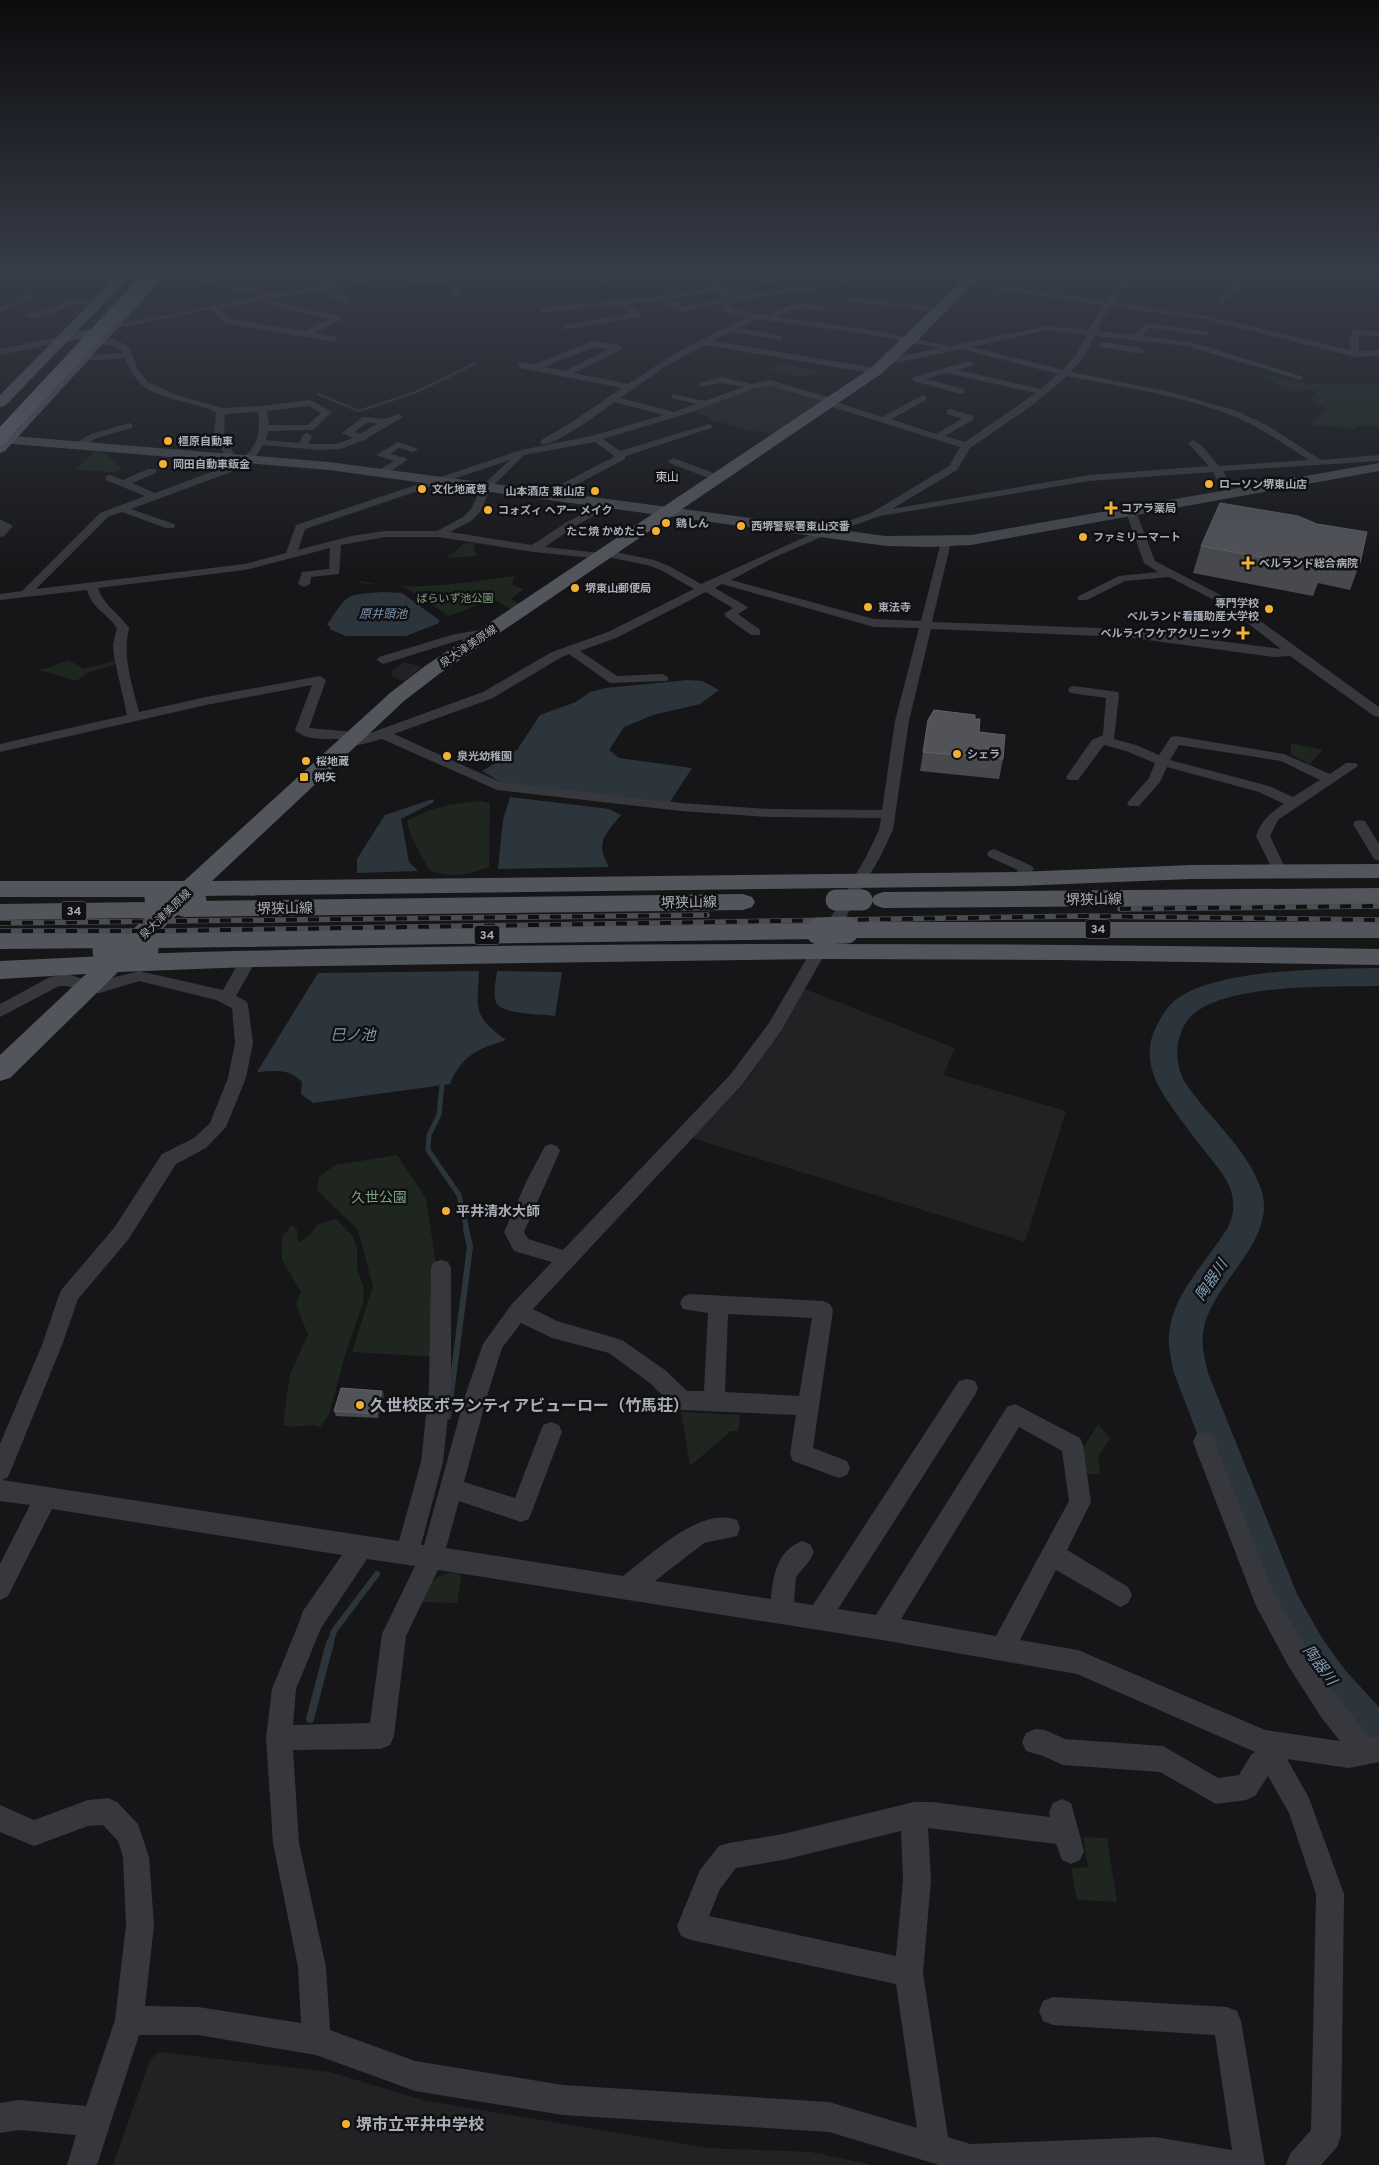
<svg xmlns="http://www.w3.org/2000/svg" width="1379" height="2165" viewBox="0 0 1379 2165" font-family="Overpass,'Noto Sans JP',sans-serif">
<rect width="100%" height="100%" fill="#161618"/>
<g fill="#222225">
<polygon points="766,385 825,402 779,434 747,430 715,421 692,410 753,387"/>
<polygon points="404,662 422,667 405,681 393,677 391,671"/>
<polygon points="805,989 955,1048 943,1075 1066,1111 1025,1242 692,1138 747,1081"/>
<polygon points="159,2052 330,2072 423,2100 707,2148 811,2152 873,2165 113,2165 150,2060"/>
</g>
<g fill="#1e261f">
<polygon points="778,363 825,373 803,377 768,370"/>
<path d="M1263 374 1302 383 1379 385V426H1357L1353 429 1322 425 1311 426 1315 418 1326 412 1324 407 1309 400 1316 395 1314 389C1285 396 1287 387 1262 378Z"/>
<polygon points="95,451 104,452 122,470 113,472 75,470"/>
<polygon points="465,543 473,543 476,556 446,558"/>
<path d="M514 576 512 585 524 589 511 599 520 605 512 610 493 599 449 616 405 587 358 583 361 581C406 593 468 582 514 576Z"/>
<polygon points="69,660 83,669 114,661 115,665 89,672 76,681 39,670 48,668"/>
<polygon points="1291,743 1323,750 1310,764 1291,755"/>
<path d="M480 801 490 803 489 867C465 875 454 879 429 870L411 836 407 821C435 806 449 804 480 801Z"/>
<polygon points="397,1155 426,1198 437,1272 435,1357 352,1352 373,1286 358,1230 317,1190 319,1177 335,1165"/>
<path d="M336 1219 353 1237 357 1249V1269L364 1288 363 1303 346 1352 329 1414 320 1427C307 1422 296 1430 283 1425L290 1374 308 1335 296 1304 301 1292 282 1260V1237L292 1225 297 1230 298 1243 311 1234 318 1224Z"/>
<polygon points="681,1412 740,1415 738,1431 731,1431 690,1466"/>
<polygon points="1098,1424 1110,1438 1098,1457 1100,1474 1087,1474 1083,1448"/>
<path d="M458 1572 461 1578 457 1603 421 1602C433 1582 432 1574 458 1572Z"/>
<polygon points="1083,1837 1107,1838 1117,1902 1077,1900 1071,1868 1088,1867"/>
</g>
<g fill="#2c353c">
<path d="M383 592 402 593 439 620V623L406 636H346L329 629 331 627 327 625C349 593 344 595 383 592Z"/>
<polygon points="688,680 702,681 719,690 700,704 653,715 624,727 609,750 619,758 692,768 670,802 502,783 482,771 517,750 540,715 576,702 590,692 606,688"/>
<path d="M510 797 609 809 621 815C604 836 595 843 609 867L498 869 503 820Z"/>
<polygon points="433,799 434,802 401,819 409,862 418,871 357,873 357,859 385,815"/>
<path d="M479 971C477 1011 473 1016 506 1040 478 1049 462 1055 450 1084L313 1103 301 1094 302 1082C289 1068 274 1071 257 1072L318 973Z"/>
<path d="M497 971 562 972 555 1016C541 1014 501 1015 496 1002 493 993 496 980 497 971Z"/>
</g>
<g fill="none" stroke-linecap="round" stroke-linejoin="round">
<polyline stroke="#2c353c" stroke-width="2.5" points="318,394 359,411 416,392 476,363"/>
<polyline stroke="#2c353c" stroke-width="5" points="442,1085 439,1115 429,1135 428,1150 459,1195 467,1231"/>
<g stroke="#2c353c" stroke-width="6">
<polyline points="448,1417 470,1247 466,1229"/>
<polyline points="330,1644 334,1631 377,1574"/>
</g>
<polyline stroke="#2c353c" stroke-width="8" points="310,1719 330,1643"/>
<path fill="#2c353c" fill-rule="evenodd" d="M1379 968V986C1332 987 1226 983 1191 1016 1184 1023 1180 1034 1178 1043 1176 1056 1178 1069 1184 1081 1207 1116 1247 1148 1261 1189 1279 1241 1210 1283 1203 1332 1201 1345 1205 1360 1208 1373L1297 1594 1322 1638 1345 1670 1379 1707V1759L1364 1753 1317 1698 1294 1666 1269 1621 1174 1373C1171 1360 1168 1347 1169 1334 1172 1295 1207 1261 1227 1229 1231 1221 1234 1213 1233 1203 1233 1186 1222 1173 1212 1160 1202 1148 1193 1136 1184 1124 1162 1094 1137 1063 1157 1025 1161 1017 1166 1009 1172 1003 1210 968 1328 969 1379 968Z"/>
<g fill="#37383d" fill-rule="evenodd">
<polygon points="23,273 43,273 39,275 0,280 0,276"/>
<path d="M149 273 196 276 268 292 269 294 329 284 292 273 322 276 338 283 397 273H413L414 278H444L461 288 462 293 455 295C450 276 423 284 408 282L406 276 329 289C337 294 346 297 352 302L348 304 336 301 321 290 266 300 341 316V320L313 333 336 337V341L333 342 225 323 212 309 108 330 107 328 111 326 262 296 196 280 153 275ZM258 301 262 303 330 319 304 331 231 319 219 308Z"/>
<polygon points="282,273 292,273 275,283 268,281"/>
<polygon points="609,273 617,273 608,284 602,284 601,282"/>
<path d="M694 273 708 274 723 286 810 273H834L847 280V284L730 302 732 309 770 316C783 305 809 297 825 308L824 310 794 309 778 317 866 329 950 346 1047 326 1089 330 1103 305 967 285H964V281L1106 301 1126 273H1134L1132 276 1282 273 1278 275 1239 278 1238 289 1222 302 1218 300 1231 286V278L1129 280 1113 302 1208 316 1350 350V338L1353 330 1379 331V337L1359 335V351L1379 350V356L1355 357 1208 320 1110 306 1097 331 1133 335 1148 323 1206 331 1210 334 1209 336 1150 328 1142 336 1191 342 1304 377 1300 380 1297 379 1187 346 1095 336 1084 356 1071 372 1166 391 1237 411 1270 427 1321 460 1379 455V461L1223 471 1235 494 1230 497 1225 494 1213 472 1089 481 880 516 824 536 775 557 731 580 874 619 921 621 941 542 946 539 951 542 932 622 1125 629 1281 649 1226 606 1169 577 1125 581 1087 600H1079L1077 598 1079 596 1119 576 1158 572 1144 563 1126 512 1131 509 1136 512 1155 561 1234 602 1379 707V717L1374 716 1290 656 1274 657 1125 637 931 629 909 721 893 830 880 857 781 1031 742 1085 533 1309 557 1321 622 1340 665 1370 687 1391H704L708 1313 683 1309 680 1303 683 1297 690 1294 823 1301 830 1304 833 1310 813 1448 847 1461 850 1468 847 1475 839 1478 793 1461 790 1454 796 1415 682 1410 674 1407 651 1384 609 1353 552 1338 521 1323 502 1348 487 1396 464 1482 515 1498 543 1425 551 1422 559 1425 562 1432 529 1519 521 1522 459 1501 446 1548 623 1576C651 1555 700 1506 737 1520L740 1528 737 1536 704 1543 655 1581 771 1599C773 1575 777 1551 802 1541L810 1544 814 1552 810 1560 796 1577 794 1602 813 1605 959 1381 967 1379 975 1381 978 1388 975 1395 838 1609 876 1615 1007 1407 1015 1404 1080 1438 1083 1445 1091 1502 1067 1550 1128 1587 1132 1595 1128 1603 1120 1607 1056 1570 1020 1640 1078 1650 1265 1730 1340 1741 1321 1717 1289 1667 1256 1606 1193 1442 1196 1435 1204 1432 1212 1435 1273 1591 1307 1649 1339 1699 1370 1738 1379 1736V1762L1349 1768 1287 1759 1309 1798 1344 1894 1341 2136 1337 2147 1321 2165H1286L1290 2154 1311 2130 1316 1894 1289 1813 1268 1776 1255 1796 1246 1800 1216 1804 1160 1772 1063 1765 1043 1756 1026 1751 1022 1742 1026 1733 1035 1729 1045 1730 1065 1739 1163 1746 1218 1778 1239 1775 1251 1755 1255 1752 1077 1674 882 1640 438 1570 406 1636 394 1736 390 1745 381 1749 293 1750 299 1843 326 1967 330 2030 415 2061 563 2085 829 2102 917 2128 896 1984 691 1940 681 1936 677 1926 700 1870 719 1846 729 1843 783 1834 914 1802H932L1050 1817 1049 1812 1053 1803 1062 1799 1071 1803 1084 1851 1080 1860 1071 1864 1062 1860 1056 1844 928 1828 931 1880 923 1973 948 2137 970 2144 1155 2137 1232 2150 1215 2035 1053 2025 1043 2021 1039 2011 1043 2001 1053 1997 1227 2007 1237 2011 1241 2021 1265 2165H939L829 2132 563 2115 415 2091 316 2055 198 2035H139L97 2165H67L76 2135 19 2130 0 2133V2103L19 2100 86 2106 115 2020 126 1925 123 1857 118 1841 103 1825 88 1826 34 1846 0 1832V1805L34 1820 88 1800 108 1798 117 1802 138 1824 149 1857 154 1925 145 2006 198 2007 301 2023 298 1967 273 1843 266 1738 272 1689 300 1620 303 1611 342 1555 52 1509 8 1596 0 1600V1564L30 1505 0 1501V1444L42 1345 59 1295 62 1289 114 1228 162 1154 194 1138 210 1123 228 1078 235 1043 232 1008 216 1000 139 981 100 993H90L67 986H59L0 1017V1004L50 977 67 974 90 981H100L139 971 223 990 243 955 249 954 255 955 257 959 236 996 246 1001 248 1005 253 1043 246 1078 226 1127 206 1148 176 1164 128 1240 78 1299 62 1345 11 1470 8 1477 2 1480 399 1541 421 1462 429 1388 431 1268 434 1262 441 1260 448 1262 451 1268V1388L443 1462 421 1545H424L465 1396 483 1344 511 1305 552 1262 514 1251 504 1232 527 1180 545 1146 551 1144 557 1146 560 1151 524 1232 528 1239 563 1250 730 1075 769 1023 866 857 879 830 881 818 769 817 681 811 497 790 382 739C370 742 355 748 342 745L340 742 342 739C328 739 305 741 295 730L312 685 206 705 0 752V744L127 715 114 657 113 644 117 628C106 612 92 609 87 590L0 600V594L22 591 100 513 145 496 106 480V476L110 475 123 480 148 469H156V473L132 483 155 493C171 487 187 481 203 475 236 463 265 455 258 412L225 414 224 435 236 458 234 460H228L214 435 216 412C179 395 141 404 125 358L80 361V357L83 356 123 353 117 347 96 343V339H112L123 343 130 349 138 370 148 382 176 395 222 408 262 406 310 400 332 412 313 430 268 431 266 440 299 443 304 434 307 433 312 436 308 444H336L353 438 342 433 363 417 385 419 398 414 403 417 364 440 341 449 319 450 263 445 256 456 244 467 131 509 174 524 175 526 174 528H166L122 512 108 517 36 589 245 564 286 553 296 525 521 450 591 436 664 415 614 402C601 412 554 447 541 444V440L569 424 622 388 521 368 517 365 521 362 532 365 593 341 618 345 621 346V350L574 373 628 384 674 354 747 317 725 312 722 303 681 312 661 301 628 304 641 313V317L567 329H564V325L631 314 619 305 542 312 538 310 542 308 662 296 716 287ZM826 275 837 281 729 297 726 290ZM719 292 721 299 682 307 669 299ZM757 319 866 334 940 348 884 360 883 362 887 365 961 349 1058 374 1041 389 957 370 973 366 974 364 970 361 913 377V381L961 394 964 393V389L926 379 946 373 1036 393 965 442 945 436 973 420V416L950 409 947 410V414L962 419 936 434 891 419 926 400V396L923 395 882 417 836 402 835 399 770 380 752 384 721 377 700 383V387L721 383 743 387 705 401 672 394V398L696 404 674 412 620 398 668 365 705 345 876 374 880 371 876 368 712 341 731 332 782 340V336L738 328ZM1047 330 1087 335 1076 355 1063 370 972 347ZM594 347 609 349 565 371 543 367ZM1067 376C1124 388 1186 395 1240 419 1265 430 1287 446 1309 460L1219 466 1202 446 1193 440 1188 443 1209 466 1089 475 892 509 957 470 970 448 1034 404ZM770 386 825 402 826 405 960 447 949 466 871 513 816 532 701 584 669 566 654 560 606 550 601 553 545 547 575 526 612 506 613 504 608 501 567 522 532 545 450 532 471 521 480 512 491 488 524 455 595 442 613 455 614 457 563 483 559 498 564 501 568 500 572 487 625 459 626 456 714 427 709 424 706 425 620 451 603 439 692 412 753 389ZM309 406 321 413 308 425H269L267 411ZM368 422 377 424 360 434 354 432ZM510 460 483 485 471 509 463 517 437 531H385L351 536 298 550 305 529ZM385 537H439L534 552 602 559 607 557 647 565 661 570 694 589 608 632 552 652 483 692 362 736 359 737 358 733 353 732 309 728 326 680 320 676 206 697 139 712C132 684 122 657 129 628 119 613 103 605 98 588L245 570 330 548 329 569 302 572 298 584 304 587 310 584 311 577 339 574 341 545ZM722 584 874 627 919 628 895 721 882 810 769 809 681 803 500 782 394 734 493 698 560 658 569 654 610 683 667 681 669 678 663 674 617 676 580 651 616 638 706 592 733 608 724 614 726 617 751 635H759L761 632 759 629 738 614 748 608 746 606 715 588ZM728 1314 812 1318 799 1396 725 1392ZM1019 1427 1062 1451 1069 1501 996 1636 901 1619ZM367 1559 415 1566 382 1634 370 1723 293 1725 296 1689 321 1628ZM901 1831 903 1880 896 1956 709 1916 720 1889 736 1868 783 1860Z"/>
<polygon points="862,273 871,273 874,275 901,273 873,280"/>
<polygon points="30,294 37,296 0,313 0,308"/>
<polygon points="846,297 940,308 944,310 940,312 849,301 846,301"/>
<path d="M72 300H98L102 302C94 308 81 302 71 305 57 310 39 324 26 315L30 313H37Z"/>
<polygon points="63,336 66,337 66,341 0,355 0,349"/>
<polygon points="1102,342 1141,348 1145,351 1141,354 1099,347 1098,345"/>
<polygon points="129,423 132,424 132,428 97,438 79,448 73,448 71,446 91,434"/>
<polygon points="398,442 418,449 413,452 399,448 390,454 406,458 407,460 385,475 377,475 377,471 394,461 376,455"/>
<polygon points="673,458 722,476 723,478 722,480 714,480 669,463 668,461"/>
<polygon points="0,519 13,526 4,536 0,537"/>
<polygon points="487,629 491,630 493,633 491,636 460,640 383,664 377,660 379,657 455,634"/>
<path d="M1074 686 1118 692 1119 695 1114 739 1136 745 1159 755 1171 737 1176 736 1284 754 1330 774 1346 763H1356L1358 766 1278 820 1270 836 1287 872 1285 875H1275L1256 836C1262 820 1270 813 1284 804L1259 792 1167 767 1160 782 1139 806H1129L1127 803 1149 778 1155 763 1126 751 1104 745 1078 780H1068L1066 777 1092 740 1103 735 1106 698 1070 693 1068 690 1070 687ZM1179 745 1281 761 1320 780 1293 797 1269 786 1170 760Z"/>
<polygon points="1360,820 1365,821 1379,844 1379,861 1374,859 1353,824 1355,821"/>
<polygon points="994,849 1032,866 1034,869 1023,882 1013,882 1010,879 1018,870 989,857 987,854 989,851"/>
</g>
<g fill="#45474d" fill-rule="evenodd">
<polygon points="111,324 115,325 117,328 115,331 63,343 57,339 59,336"/>
<polygon points="0,435 329,462 886,536 971,535 1379,463 1379,471 971,545 930,547 886,546 329,470 0,443"/>
</g>
<g fill="#53555c" fill-rule="evenodd">
<polygon points="120,273 133,273 5,406 0,407 0,395"/>
<polygon points="156,273 168,273 5,451 0,453 0,439"/>
<path d="M970 273H983L916 342 881 374 439 674 404 701 212 881 1018 872 1191 865 1379 864V878L1191 879 1018 886 196 896 191 901 743 894 752 897 755 902 752 907 743 910 184 917 177 915 159 932 819 923 828 925 831 931 828 937 819 939 155 948 146 945 136 954C550 941 965 942 1379 949V965L1058 960 819 959 249 967 118 972 10 1078 0 1081V1055L86 974 0 979V961L105 956 113 948 0 949V933L119 932 128 934 145 918 0 920V904L149 902 158 905 167 897H0V881H184L390 693 425 666 871 368Z"/>
<polygon points="1379,888 1379,904 883,908 875,905 871,900 875,895 883,892"/>
<polygon points="846,922 1379,922 1379,938 846,938 837,936 834,930 837,924"/>
</g>
<g stroke="#4a4c52" stroke-width="5.5">
<g id="rail">
<polyline points="1120,909 1379,906"/>
<polyline points="0,923 707,915"/>
<polyline points="0,931 163,931 1084,916 1379,920"/>
</g>
</g>
<use href="#rail" stroke="#111113" stroke-width="4" stroke-dasharray="11" stroke-linecap="butt"/>
<g stroke="#53555c" stroke-width="21">
<polyline points="155,899 196,900"/>
<polyline points="836,900 862,900"/>
</g>
<g stroke="#53555c" stroke-width="27">
<polyline points="819,931 846,930"/>
<polyline points="106,951 145,949"/>
</g>
<polyline stroke="#63666e" stroke-width="14" points="0,437 153,273"/>
<polyline stroke="#63666e" stroke-width="17" points="0,437 1,436"/>
</g>
<g fill="#47494d">
<polygon points="1220,503 1360,563 1350,590 1318,583 1313,596 1193,573 1201,546"/>
<polygon points="928,720 979,732 1003,759 999,779 920,771"/>
<polygon points="382,1391 384,1395 378,1418 336,1416 334,1411"/>
</g>
<polygon fill="#2f3033" points="382,1391 384,1395 378,1418 377,1414"/>
<g fill="#525359" stroke="#5f6168">
<polygon points="1220,503 1298,516 1317,524 1367,532 1360,563 1326,556 1323,569 1201,546"/>
<polygon points="934,710 975,715 975,719 980,719 979,732 1005,735 1003,759 923,752 928,720"/>
<polygon points="341,1388 382,1391 377,1414 334,1411"/>
</g>
<linearGradient id="sky" x2="0" y2="1"><stop stop-color="#0c0c0d"/><stop offset="0.47" stop-color="#363c48"/><stop offset="1" stop-color="#363c48" stop-opacity="0"/></linearGradient>
<rect width="1379" height="576" fill="url(#sky)"/>
<g fill="#f2b134" stroke="#111113" stroke-width="2">
<circle cx="168" cy="441" r="5"/>
<circle cx="163" cy="464" r="5"/>
<circle cx="1209" cy="484" r="5"/>
<circle cx="422" cy="489" r="5"/>
<circle cx="595" cy="491" r="5"/>
<path d="M1108.5 500.5h5v5h5v5h-5v5h-5v-5h-5v-5h5z"/>
<circle cx="488" cy="510" r="5"/>
<circle cx="666" cy="523" r="5"/>
<circle cx="741" cy="526" r="5"/>
<circle cx="656" cy="531" r="5"/>
<circle cx="1083" cy="537" r="5"/>
<path d="M1245.5 555.5h5v5h5v5h-5v5h-5v-5h-5v-5h5z"/>
<circle cx="575" cy="588" r="5"/>
<circle cx="868" cy="607" r="5"/>
<circle cx="1269" cy="609" r="5"/>
<path d="M1240.5 625.5h5v5h5v5h-5v5h-5v-5h-5v-5h5z"/>
<circle cx="957" cy="754" r="5"/>
<circle cx="447" cy="756" r="5"/>
<circle cx="306" cy="761" r="5"/>
<rect x="299" y="772" width="10" height="10" rx="2.5"/>
<circle cx="446" cy="1211" r="5"/>
<circle cx="360" cy="1405" r="5"/>
<circle cx="346" cy="2124" r="5"/>
</g>
<g text-anchor="middle" stroke-width="5" stroke-linejoin="round" paint-order="stroke">
<g font-size="11" font-weight="bold" fill="#a8adb8" stroke="#111113" text-anchor="start">
<text x="178" y="445">橿原自動車</text>
<text x="173" y="468">岡田自動車鈑金</text>
<text x="1219" y="488">ローソン堺東山店</text>
<text x="432" y="493">文化地蔵尊</text>
<text x="585" y="495" text-anchor="end">山本酒店 東山店</text>
<text x="1121" y="512">コアラ薬局</text>
<text x="498" y="514">コォズィ ヘアー メイク</text>
<text x="676" y="527">鶏しん</text>
<text x="751" y="530">西堺警察署東山交番</text>
<text x="646" y="535" text-anchor="end">たこ焼 かめたこ</text>
<text x="1093" y="541">ファミリーマート</text>
<text x="1259" y="567">ベルランド総合病院</text>
<text x="585" y="592">堺東山郵便局</text>
<text x="1259" y="607" text-anchor="end">専門学校<tspan x="1259" dy="13">ベルランド看護助産大学校</tspan></text>
<text x="878" y="611">東法寺</text>
<text x="1232" y="637" text-anchor="end">ベルライフケアクリニック</text>
<text x="967" y="758">シェラ</text>
<text x="457" y="760">泉光幼稚園</text>
<text x="316" y="765">桜地蔵</text>
<text x="314" y="781">桝矢</text>
</g>
<g font-size="11" fill="#7fa381" stroke="#111113">
<text x="455" y="602">ばらいず池公園</text>
</g>
<g font-size="11" fill="#a8adb8" stroke="#111113">
<text transform="translate(468 646) rotate(-34)" y="4">泉大津美原線</text>
<text transform="translate(165 914) rotate(-44)" y="4">泉大津美原線</text>
</g>
<g font-size="12" fill="#c9ccd4" stroke="#111113">
<text x="667" y="481">東山</text>
</g>
<g font-size="12" font-style="italic" fill="#7f9bb3" stroke="#111113">
<text x="383" y="618">原井頭池</text>
</g>
<g fill="#111113" stroke="#7b7e86" stroke-width="1">
<rect x="61.5" y="901.5" width="25" height="19" rx="4"/>
<rect x="1085.5" y="919.5" width="25" height="19" rx="4"/>
<rect x="474.5" y="925.5" width="25" height="19" rx="4"/>
</g>
<g font-size="12" font-weight="bold" fill="#a8adb8">
<text x="74" y="915">34</text>
<text x="1098" y="933">34</text>
<text x="487" y="939">34</text>
</g>
<g font-size="14" fill="#a8adb8" stroke="#111113">
<text transform="translate(1094 899) rotate(-1)" y="5">堺狭山線</text>
<text transform="translate(689 902) rotate(-1)" y="5">堺狭山線</text>
<text transform="translate(285 908) rotate(-1)" y="5">堺狭山線</text>
</g>
<g font-size="14" fill="#7fa381" stroke="#111113">
<text x="379" y="1202">久世公園</text>
</g>
<g font-size="14" font-weight="bold" fill="#a8adb8" stroke="#111113" text-anchor="start">
<text x="456" y="1216">平井清水大師</text>
</g>
<g font-size="15" font-style="italic" fill="#7f9bb3" stroke="#111113">
<text x="353" y="1040">巳ノ池</text>
<text transform="translate(1211 1280) rotate(-56)" y="5">陶器川</text>
<text transform="translate(1320 1665) rotate(53)" y="5">陶器川</text>
</g>
<g font-size="16" font-weight="bold" fill="#a8adb8" stroke="#111113" text-anchor="start">
<text x="370" y="1411">久世校区ボランティアビューロー（竹馬荘）</text>
<text x="356" y="2130">堺市立平井中学校</text>
</g>
</g>
</svg>
